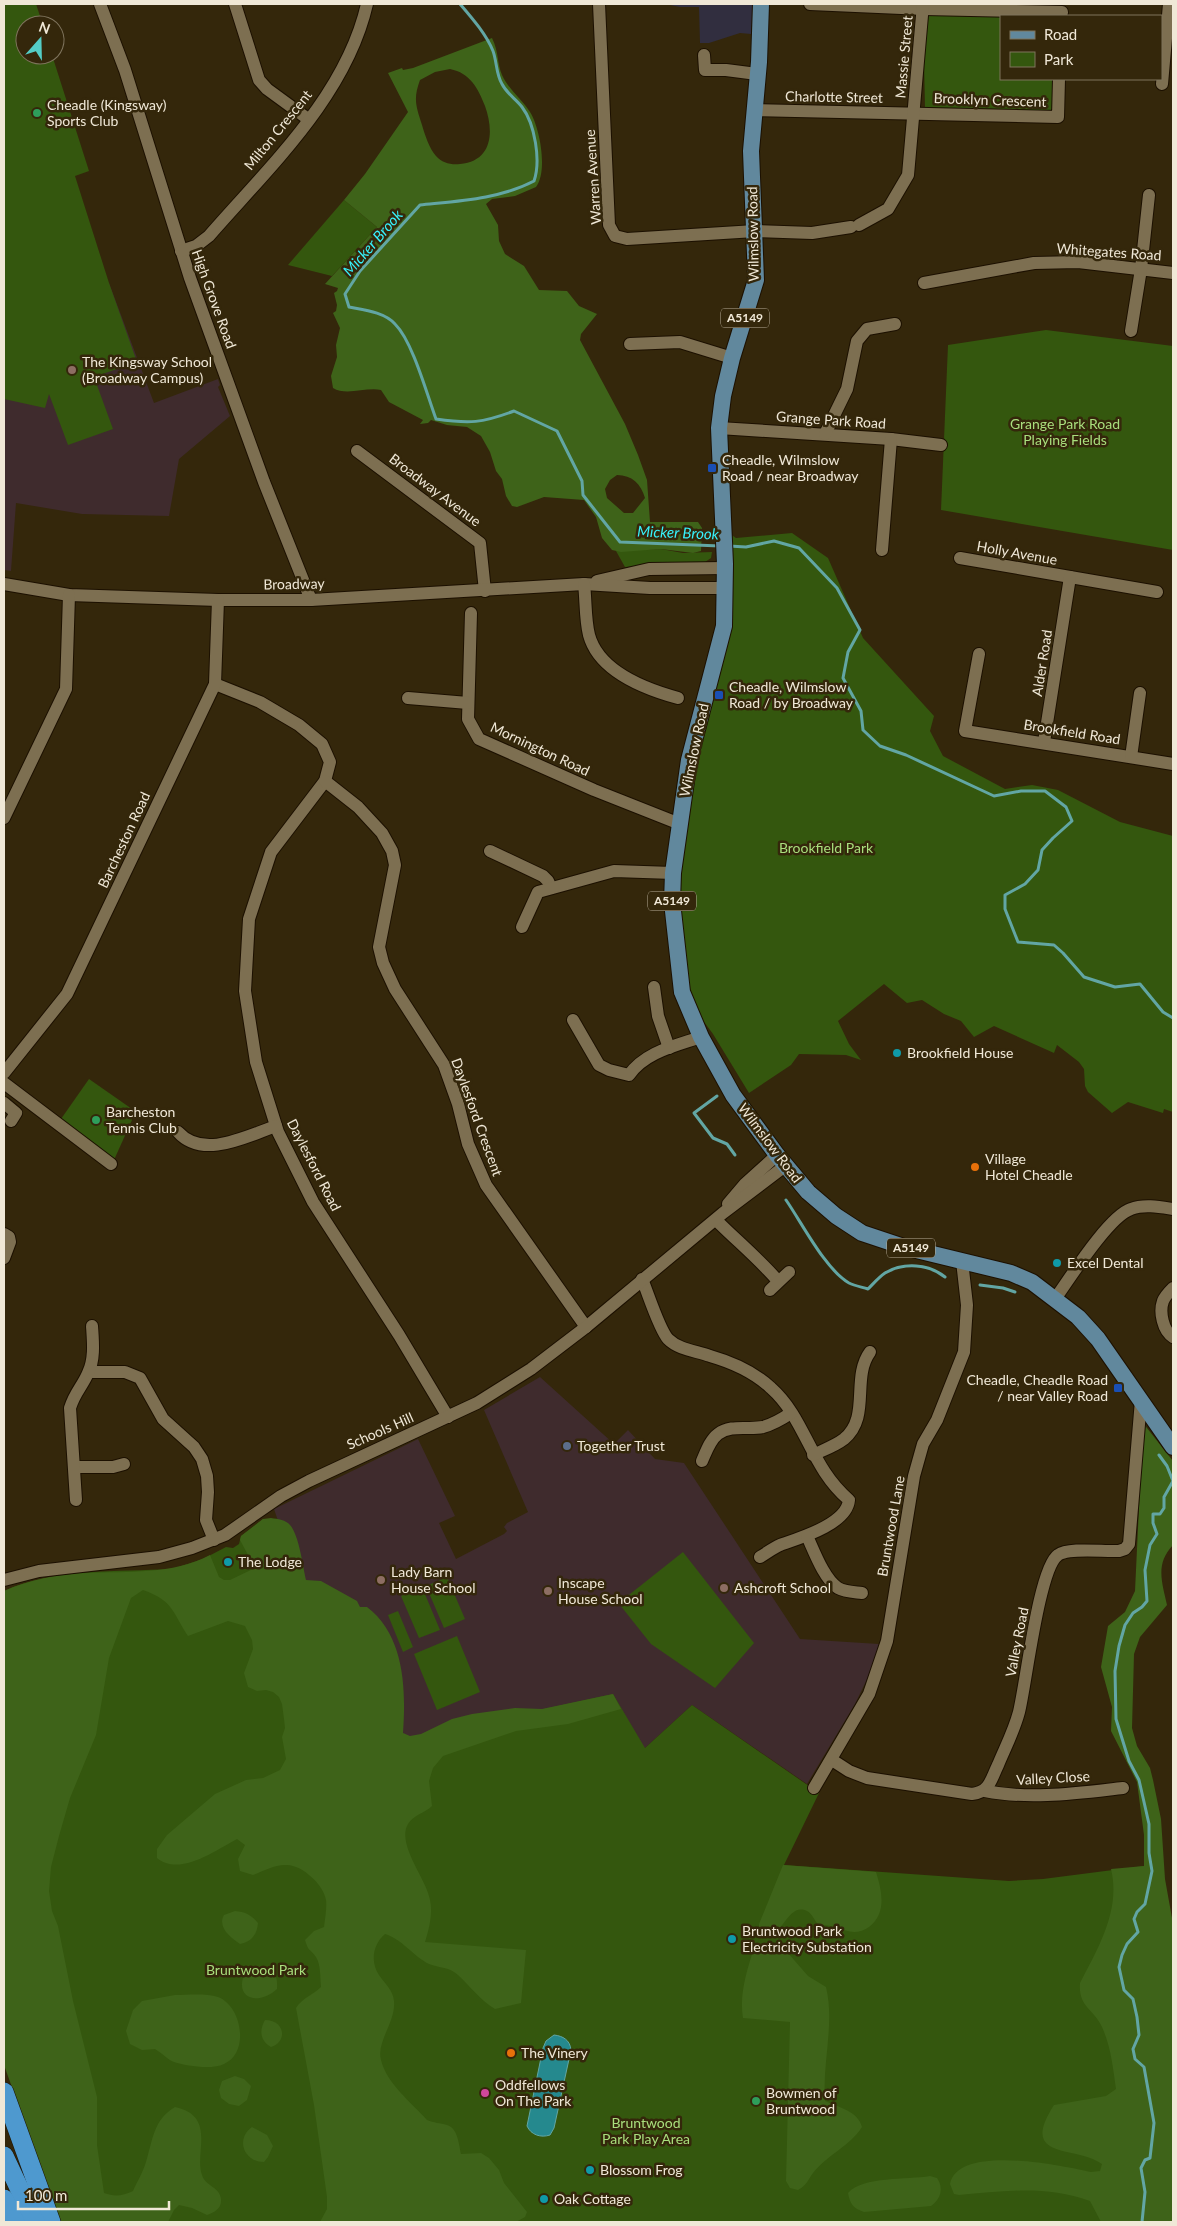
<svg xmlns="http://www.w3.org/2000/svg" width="1177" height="2226" viewBox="0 0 1177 2226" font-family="Lato,sans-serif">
<rect width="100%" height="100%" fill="#34270b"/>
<polygon fill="#312e3f" points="665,4 754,4 751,34 740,33 709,43 700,43 699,7 680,7"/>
<g fill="#3f2b2d">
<polygon points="4,211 109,283 154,403 218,379 220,385 218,387 230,416 179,459 169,516 82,514 16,503 11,571 4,570"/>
<polygon points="540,1377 614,1444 628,1430 655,1459 684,1463 800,1639 879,1644 870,1673 855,1704 807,1784 692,1705 645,1748 525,1713 372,1746 305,1600 274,1509 418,1439 455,1516 439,1523 456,1559 504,1534 507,1531 504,1527 507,1523 528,1512 484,1410"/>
</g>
<g fill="#34570e">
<polygon points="4,4 36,4 43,25 25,25 25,55 52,55 89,171 75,176 109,283 137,362 94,377 113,429 68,445 49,394 45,408 4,399"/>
<polygon points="923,13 1001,16 1001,79 1056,79 1056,114 925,108"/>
<polygon points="344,200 377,227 332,276 288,265"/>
<polygon points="1046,330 1173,346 1173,550 941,510 948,345"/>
<polygon points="723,529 736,538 792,533 828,558 863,638 934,716 930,731 943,756 1005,789 1032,785 1058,790 1120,822 1173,836 1173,1112 1164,1109 1163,1113 1128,1102 1112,1113 1088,1092 1085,1086 1084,1069 1079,1062 1057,1045 1054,1053 994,1026 974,1037 961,1021 944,1014 922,1000 907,1003 884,984 838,1021 849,1044 861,1060 846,1055 799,1054 791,1065 749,1093 713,1034 682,992 673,873 724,626"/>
<polygon points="661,549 683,553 712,552 711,558 705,562 625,567 616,551"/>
<polygon points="89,1079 132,1109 132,1120 114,1160 61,1119"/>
<path d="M263 1519 266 1530 372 1746 613 1694 645 1748 692 1705 819 1793 784 1865 1009 1881 1043 1879 1144 1866 1172 1918 1173 2222H70L4 1591C55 1568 117 1572 172 1569L203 1559 226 1547 233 1548 239 1544 241 1536Z"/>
<polygon points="683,1552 754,1643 715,1688 651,1644 620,1605 620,1602"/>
<polygon points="447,1577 465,1619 444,1628 426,1586"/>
<polygon points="422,1587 440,1630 419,1638 401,1596"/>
<polygon points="398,1611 413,1647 403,1652 388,1615"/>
<polygon points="457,1636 480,1692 437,1710 414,1654"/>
</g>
<g fill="#3e6319" fill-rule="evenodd">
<path d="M492 38C499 52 497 64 502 75 509 90 522 99 530 112 540 128 548 171 536 187L515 196 492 199 486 204 498 225 499 241 505 254 524 266 539 290 567 291 579 306 597 314 581 334 580 340 625 424 638 455 647 480 650 522H698L702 528 701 551 693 553 661 549 621 552 612 550 602 538 596 517 584 500 544 497 517 507 512 506 506 496 502 479 496 471 490 452 481 436 467 427 447 425 431 420 428 423 420 424 423 420 389 402 381 390C366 387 346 396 333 388L331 376 337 357 336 345 340 328 333 313 336 311 337 305 334 293 337 291 338 288 325 284 377 227 344 200 365 174 408 112 388 73 402 68 403 70 413 68ZM450 69C470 73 478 88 485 106 494 131 493 161 460 164 451 165 442 163 436 156 429 148 425 135 422 125 416 106 413 99 420 80L435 72ZM617 475C632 475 641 484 645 498L633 513H624L607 498 605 489 610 480Z"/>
<path d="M1143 1423 1173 1461V1545C1155 1564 1162 1582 1167 1605L1140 1637 1134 1654 1132 1728 1137 1746 1150 1768 1153 1780 1161 1819 1165 1879 1172 1918 1173 2222H1101L1090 2201C1046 2185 1005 2191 959 2195L954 2194 950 2184C958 2143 1063 2166 1091 2172L1100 2171 1102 2164C1075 2145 1018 2161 1054 2105L1106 2096 1116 2089C1113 2068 1111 2047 1102 2027 1094 2009 1078 2007 1080 1983 1098 1948 1121 1910 1111 1869L1144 1866V1835L1137 1782 1111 1731 1112 1707 1101 1667 1108 1626 1125 1612 1135 1591Z"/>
<path d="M271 1518C278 1519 286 1520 290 1525 299 1535 303 1567 306 1580L321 1581 357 1601 360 1607H367C405 1636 406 1690 403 1733L410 1736 421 1734 452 1719 472 1714 515 1708 542 1709 613 1694 621 1709 568 1724 516 1731 443 1756 433 1768 429 1781 432 1806C425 1813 413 1815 408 1824 396 1844 427 1880 430 1900 433 1913 429 1930 425 1942L526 1950 521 2003 495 2009C479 1999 471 1987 458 1975 450 1967 439 1968 429 1964 413 1956 402 1939 385 1934 373 1944 370 1962 379 1975 385 1984 393 1990 394 2001 396 2022 376 2042 381 2060 387 2084 411 2102 427 2120 434 2123 440 2123 447 2125 458 2128 459 2145 461 2154L481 2153 489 2158 499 2170 504 2183 527 2212 525 2217 516 2222H320L327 2209V2197L314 2105 296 2008C302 1998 313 1995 321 1987 320 1978 321 1965 316 1957 310 1948 309 1953 305 1940L314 1931 324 1927C325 1919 327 1908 326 1900 324 1885 302 1865 287 1865 276 1864 263 1871 253 1875L240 1871 238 1859 245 1845 237 1839C216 1850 180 1877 157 1858V1849L167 1835 215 1794 246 1780 263 1778 280 1770 286 1759 282 1737 285 1728 284 1719 282 1704 279 1697 273 1692 266 1690 257 1691 248 1687 244 1673 253 1649 252 1640 245 1626 228 1621 188 1636C172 1612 174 1601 143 1590L131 1598 109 1658 96 1735 70 1798 59 1836 51 1867 49 1891 52 1911 58 1926 73 2001 97 2097V2145L104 2193C115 2197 122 2196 133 2191 137 2182 143 2172 146 2162 153 2140 153 2120 175 2107 217 2116 194 2153 202 2175 205 2186 220 2187 221 2199 222 2208 215 2212 207 2215L192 2208 179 2205 174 2210 168 2222H60L4 2065V1591C28 1580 59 1574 86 1573 128 1571 172 1575 210 1555L219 1577 224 1580H230L255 1568 240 1540 241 1536 263 1519Z"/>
<path d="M783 1865 876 1872C882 1891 887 1913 869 1927 865 1930 859 1932 854 1932 842 1931 832 1924 819 1925 814 1921 813 1914 807 1911 786 1901 783 1944 759 1934V1924Z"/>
<path d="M235 1911C246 1912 251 1915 258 1923 257 1934 252 1942 240 1944 231 1938 217 1927 224 1915Z"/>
<path d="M769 1947 788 1953 808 1976 826 1987C835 2024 822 2063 825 2101 838 2107 858 2111 862 2127 850 2146 827 2155 813 2173 807 2181 808 2184 798 2190L790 2188 786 2181 790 2022 743 2018C739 1995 747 1970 754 1948Z"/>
<path d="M255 1966C272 1966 278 1972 277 1989 257 2007 232 1998 246 1970Z"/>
<path d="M175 1995C187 1995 206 1993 218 1997 242 2006 250 2053 224 2064 212 2070 186 2066 174 2062 168 2060 162 2053 155 2049L142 2050 130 2044 126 2031 133 2010 142 2001Z"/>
<path d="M265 2020C285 2020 288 2042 271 2047 260 2041 259 2030 265 2020Z"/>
<polygon points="235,2076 244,2079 251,2086 247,2100 239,2106 229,2104 221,2098 219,2090 222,2081"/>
<path d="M252 2127 267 2135 273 2146 268 2157 264 2162C244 2162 235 2139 252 2127Z"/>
<path d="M930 2176 937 2178C944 2188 941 2199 931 2206L864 2212C853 2208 850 2204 848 2193 863 2176 907 2180 930 2176Z"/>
</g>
<path fill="#25898e" stroke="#62a6a4" d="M554 2035C563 2036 570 2040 571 2050L554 2128 550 2135C541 2138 531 2135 527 2126L543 2048 546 2041Z"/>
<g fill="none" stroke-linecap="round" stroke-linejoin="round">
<g stroke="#62a6a4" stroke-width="3">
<path d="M460 4C472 18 486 34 493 51 497 62 496 74 502 84 507 94 516 99 522 107 535 124 541 161 534 181 500 199 458 201 420 205L360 271 345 294 349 307C364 310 384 312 395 324 413 342 427 395 436 419 470 424 482 423 514 411L557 431 582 481 583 495 620 542 720 546"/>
<polyline points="729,546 746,547 774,541 799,548 837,588 860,630 848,652 843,678 861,711 863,730 880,746 906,755 994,796 1021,791 1045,791 1066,807 1072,821 1053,838 1042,850 1038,870 1025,884 1005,895 1005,909 1018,942 1054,945 1063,953 1084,977 1115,987 1140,984 1163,1012 1173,1018"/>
<polyline points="717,1096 694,1113 713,1138 727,1144 735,1155"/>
<path d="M786 1200C802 1223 825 1269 849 1283 855 1286 862 1287 868 1289 873 1284 879 1277 885 1273 904 1262 929 1264 945 1277"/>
<polyline points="980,1285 1003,1288 1015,1292"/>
<polyline points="1142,2222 1145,2192 1141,2168 1145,2160 1150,2158 1154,2123 1144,2067 1135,2059 1133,2049 1139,2035 1137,2017 1133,1999 1124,1990 1119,1967 1122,1955 1127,1944 1138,1932 1134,1919 1137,1912 1145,1904 1152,1871 1149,1853 1149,1824 1139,1780 1129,1761 1116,1719 1115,1671 1119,1646 1125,1625 1133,1613 1142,1607 1147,1601 1145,1570 1150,1545 1157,1534 1153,1523 1153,1514 1160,1514 1164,1508 1164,1497 1173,1481 1167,1466 1159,1455"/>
</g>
<g stroke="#1c1000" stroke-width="14">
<g id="minor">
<polyline points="100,4 125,70 190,278 264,482 311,600"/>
<polyline points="235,4 259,80 267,89 308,119"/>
<polyline points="599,4 609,225 615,236 627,239 755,231 812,233 851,227"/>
<polyline points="810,4 924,9 1062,12 1061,16"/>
<polyline points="704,55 705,70 726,70 757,74"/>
<polyline points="1162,84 1169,4"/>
<polyline points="753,110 1058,117 1059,79"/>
<polyline points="859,225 888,209 908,175 923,4"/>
<path d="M181 251 196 246 209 236C269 167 346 96 367 4"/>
<polyline points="924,283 1034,263 1078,262 1173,273"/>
<polyline points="1131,331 1141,269 1149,195"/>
<polyline points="630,344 680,342 732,358"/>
<polyline points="719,428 891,439 941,445"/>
<polyline points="825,434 847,389 857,341 867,329 895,324"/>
<polyline points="357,451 480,543 485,591"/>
<polyline points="882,550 891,439"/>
<polyline points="960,558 1157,592"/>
<polyline points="597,581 649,569 724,568"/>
<polyline points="4,584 69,595 218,600 311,600 584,584 650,588 725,588"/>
<path d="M584 584C586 600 585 619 589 635 599 672 645 689 678 698"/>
<polyline points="471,613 468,719 479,739 594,790 680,824"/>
<polyline points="979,654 965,731 1173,764"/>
<polyline points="215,684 260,702 299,725 322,744 330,762 325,781 271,852 249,919 245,991 256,1062 278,1132 313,1202 399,1335 448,1417"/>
<polyline points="408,698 468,703"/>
<polyline points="1044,742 1070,577"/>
<polyline points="1131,757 1140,693"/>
<polyline points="325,781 358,807 382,833 392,851 395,865 379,947 383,963 395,989 444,1065 458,1104 468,1144 486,1185 586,1327"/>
<polyline points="4,818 66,689 69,595"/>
<polyline points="490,851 543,876 548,881 551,888"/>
<polyline points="522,927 538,892 614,871 673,873"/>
<polyline points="654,987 658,1016 669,1048"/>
<path d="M573 1020 599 1065 609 1070 629 1075C645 1052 675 1046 701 1037"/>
<polyline points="4,1073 67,994 215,684 218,600"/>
<polyline points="4,1083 111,1164"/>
<polyline points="4,1103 16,1113 11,1121"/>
<path d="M178 1132C203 1160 247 1136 276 1126"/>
<polyline points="728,1204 745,1184 777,1155"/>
<path d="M716 1220C737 1241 759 1259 778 1281"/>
<polyline points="4,1234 9,1237 10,1242 4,1258"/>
<path d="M642 1279C648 1293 659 1329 668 1339 679 1350 697 1351 710 1356 731 1362 755 1373 771 1388 806 1419 810 1467 849 1500 847 1524 800 1538 780 1545 773 1548 767 1553 760 1557"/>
<path d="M1173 1288C1170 1291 1165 1296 1163 1301 1159 1312 1163 1331 1173 1337"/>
<polyline points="770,1290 789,1272"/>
<path d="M1055 1299C1070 1278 1109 1216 1131 1209 1144 1204 1160 1207 1173 1209"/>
<polyline points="89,1372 125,1372 140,1378 163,1419 194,1447 202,1459 207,1476 208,1492 206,1520 214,1540"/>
<path d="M813 1455C823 1450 835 1446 844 1439 871 1417 851 1378 870 1352"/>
<path d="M702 1461C706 1452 710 1440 718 1434 731 1424 748 1430 763 1427 774 1424 782 1419 791 1413"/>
<polyline points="74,1467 113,1467 124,1464"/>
<path d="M76 1500 70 1408C75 1392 82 1387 88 1373 95 1359 93 1341 92 1326"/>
<path d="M807 1536C814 1551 824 1579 838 1588 845 1592 854 1592 862 1593"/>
<polyline points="4,1580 39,1571 159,1557 192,1548 225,1535 281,1496 309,1481 477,1403 531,1369 586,1327 723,1213 785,1166"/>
<path d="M832 1760 849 1771 867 1778 972 1794C990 1792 991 1779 998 1765 1005 1748 1014 1731 1019 1712 1026 1684 1039 1568 1058 1555 1069 1547 1104 1552 1119 1551L1125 1549 1129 1544 1141 1400"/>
<polyline points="814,1788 869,1694 887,1641 914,1476 923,1444 937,1420 964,1352 967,1305 962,1261"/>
<path d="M985 1791C1030 1800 1078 1793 1123 1788"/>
</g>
</g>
<g stroke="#1c1000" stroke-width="18">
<polyline id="major" points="761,4 759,62 751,151 756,280 732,358 723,396 719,428 725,564 724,626 689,760 673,873 672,902 682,992 701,1037 733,1095 777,1155 808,1192 836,1216 862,1233 904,1247 1011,1273 1032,1282 1078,1317 1098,1339 1173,1447"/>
</g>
<g stroke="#1c1000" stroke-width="20">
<g id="highway">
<polyline points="4,2092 51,2222"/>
<polyline points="4,2156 35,2222"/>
<polyline points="4,2199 15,2222"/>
</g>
</g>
<use href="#minor" stroke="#7d6f51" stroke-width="12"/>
<use href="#major" stroke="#61889d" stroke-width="16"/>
<use href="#highway" stroke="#4e99cf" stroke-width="19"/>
</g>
<g fill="#2e9e5b" stroke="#34270b" stroke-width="2">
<circle cx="37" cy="113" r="5"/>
<circle cx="96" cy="1120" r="5"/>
<circle cx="756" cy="2101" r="5"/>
</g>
<g fill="#8d6e63" stroke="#34270b" stroke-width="2">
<circle cx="72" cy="370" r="5"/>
<circle cx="381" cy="1580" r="5"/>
<circle cx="724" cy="1588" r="5"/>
<circle cx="548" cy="1591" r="5"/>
</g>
<g fill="#1a4fb4" stroke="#34270b" stroke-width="2">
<rect x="707" y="463" width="10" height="10" rx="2.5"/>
<rect x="714" y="690" width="10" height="10" rx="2.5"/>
<rect x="1113" y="1383" width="10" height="10" rx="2.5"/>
</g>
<g fill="#0f9aa8" stroke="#34270b" stroke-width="2">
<circle cx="897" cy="1053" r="5"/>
<circle cx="1057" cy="1263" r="5"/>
<circle cx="228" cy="1562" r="5"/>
<circle cx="732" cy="1939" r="5"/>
<circle cx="590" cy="2170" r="5"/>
<circle cx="544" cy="2199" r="5"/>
</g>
<g fill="#e8710a" stroke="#34270b" stroke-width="2">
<circle cx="975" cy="1167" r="5"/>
<circle cx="511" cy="2053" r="5"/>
</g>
<circle fill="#5c6f8a" stroke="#34270b" stroke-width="2" cx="567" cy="1446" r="5"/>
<circle fill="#d1479c" stroke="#34270b" stroke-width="2" cx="485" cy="2093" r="5"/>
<g text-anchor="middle" stroke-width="5" stroke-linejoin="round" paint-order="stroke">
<g fill="#34270b" stroke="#b8ae9a" stroke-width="1">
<rect x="721" y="308.5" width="48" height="19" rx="4"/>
<rect x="648" y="891.5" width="48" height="19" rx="4"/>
<rect x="887" y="1238.5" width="48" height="19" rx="4"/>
</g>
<g font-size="12" font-weight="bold" fill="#f0e8d7">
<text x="745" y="322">A5149</text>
<text x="672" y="905">A5149</text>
<text x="911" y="1252">A5149</text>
</g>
<g font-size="14" fill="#f0e8d7" stroke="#34270b">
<text transform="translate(904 57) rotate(-85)" y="5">Massie Street</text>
<text transform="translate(834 97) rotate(1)" y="5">Charlotte Street</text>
<text transform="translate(990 100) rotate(2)" y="5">Brooklyn Crescent</text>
<text transform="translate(278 130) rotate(-51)" y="5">Milton Crescent</text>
<text transform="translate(593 177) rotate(-94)" y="5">Warren Avenue</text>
<text transform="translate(753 234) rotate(-91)" y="5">Wilmslow Road</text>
<text transform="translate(1109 252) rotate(4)" y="5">Whitegates Road</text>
<text transform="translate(214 299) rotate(70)" y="5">High Grove Road</text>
<text transform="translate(831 420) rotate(4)" y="5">Grange Park Road</text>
<text transform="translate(435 490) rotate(37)" y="5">Broadway Avenue</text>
<text transform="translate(1017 553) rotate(10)" y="5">Holly Avenue</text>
<text transform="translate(294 584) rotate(-1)" y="5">Broadway</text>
<text transform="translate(1042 663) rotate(-81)" y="5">Alder Road</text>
<text transform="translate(1072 732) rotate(9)" y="5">Brookfield Road</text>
<text transform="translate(540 749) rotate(25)" y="5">Mornington Road</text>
<text transform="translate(694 750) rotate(-78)" y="5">Wilmslow Road</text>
<text transform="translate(124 840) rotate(-65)" y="5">Barcheston Road</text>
<text transform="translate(477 1117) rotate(70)" y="5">Daylesford Crescent</text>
<text transform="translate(770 1143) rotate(53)" y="5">Wilmslow Road</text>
<text transform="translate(314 1165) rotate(63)" y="5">Daylesford Road</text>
<text transform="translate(380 1431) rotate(-24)" y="5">Schools Hill</text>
<text transform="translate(891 1526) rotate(-80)" y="5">Bruntwood Lane</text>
<text transform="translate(1017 1642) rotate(-79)" y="5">Valley Road</text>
<text transform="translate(1053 1778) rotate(-3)" y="5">Valley Close</text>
</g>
<g font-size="14" fill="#f0e8d7" stroke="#34270b" text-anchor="start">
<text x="47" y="110">Cheadle (Kingsway)<tspan x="47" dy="16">Sports Club</tspan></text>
<text x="82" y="367">The Kingsway School<tspan x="82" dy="16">(Broadway Campus)</tspan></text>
<text x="722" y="465">Cheadle, Wilmslow<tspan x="722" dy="16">Road / near Broadway</tspan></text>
<text x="729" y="692">Cheadle, Wilmslow<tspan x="729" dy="16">Road / by Broadway</tspan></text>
<text x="907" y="1058">Brookfield House</text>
<text x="106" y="1117">Barcheston<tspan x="106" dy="16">Tennis Club</tspan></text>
<text x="985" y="1164">Village<tspan x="985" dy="16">Hotel Cheadle</tspan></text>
<text x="1067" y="1268">Excel Dental</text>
<text x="1108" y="1385" text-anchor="end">Cheadle, Cheadle Road<tspan x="1108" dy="16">/ near Valley Road</tspan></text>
<text x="577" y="1451">Together Trust</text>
<text x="238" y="1567">The Lodge</text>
<text x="391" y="1577">Lady Barn<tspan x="391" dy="16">House School</tspan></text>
<text x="558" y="1588">Inscape<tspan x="558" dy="16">House School</tspan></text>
<text x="734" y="1593">Ashcroft School</text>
<text x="742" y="1936">Bruntwood Park<tspan x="742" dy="16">Electricity Substation</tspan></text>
<text x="521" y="2058">The Vinery</text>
<text x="495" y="2090">Oddfellows<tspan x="495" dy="16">On The Park</tspan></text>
<text x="766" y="2098">Bowmen of<tspan x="766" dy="16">Bruntwood</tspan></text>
<text x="600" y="2175">Blossom Frog</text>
<text x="554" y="2204">Oak Cottage</text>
</g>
<g font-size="14" fill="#a9df7d" stroke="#34270b">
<text x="1065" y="429">Grange Park Road<tspan x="1065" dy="16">Playing Fields</tspan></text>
<text x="826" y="853">Brookfield Park</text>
<text x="256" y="1975">Bruntwood Park</text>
<text x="646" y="2128">Bruntwood<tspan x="646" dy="16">Park Play Area</tspan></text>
</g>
<g font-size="15" font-style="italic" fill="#37f2fb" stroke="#34270b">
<text transform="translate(373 243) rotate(-49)" y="5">Micker Brook</text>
<text transform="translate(678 533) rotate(2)" y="5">Micker Brook</text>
</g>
</g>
<rect width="1177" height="2226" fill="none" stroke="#f0e8d7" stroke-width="10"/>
<rect x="1000" y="15" width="162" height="65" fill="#34270b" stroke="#7f745d"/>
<rect x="1010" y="31" width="25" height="8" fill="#61889d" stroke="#7f745d"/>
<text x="1044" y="40" font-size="15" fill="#f0e8d7">Road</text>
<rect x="1010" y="52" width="25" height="15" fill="#34570e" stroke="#7f745d"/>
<text x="1044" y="65" font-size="15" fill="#f0e8d7">Park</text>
<g transform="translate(40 40) rotate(20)"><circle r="24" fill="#34270b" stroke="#7f745d"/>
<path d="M0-4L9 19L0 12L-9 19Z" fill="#54cdc6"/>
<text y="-8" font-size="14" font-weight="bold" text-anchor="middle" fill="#f0e8d7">N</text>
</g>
<path d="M18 2201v8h151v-8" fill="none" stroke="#f0e8d7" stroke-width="2.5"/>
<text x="25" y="2201" font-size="15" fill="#f0e8d7" stroke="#34270b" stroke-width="4" paint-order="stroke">100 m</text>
</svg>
